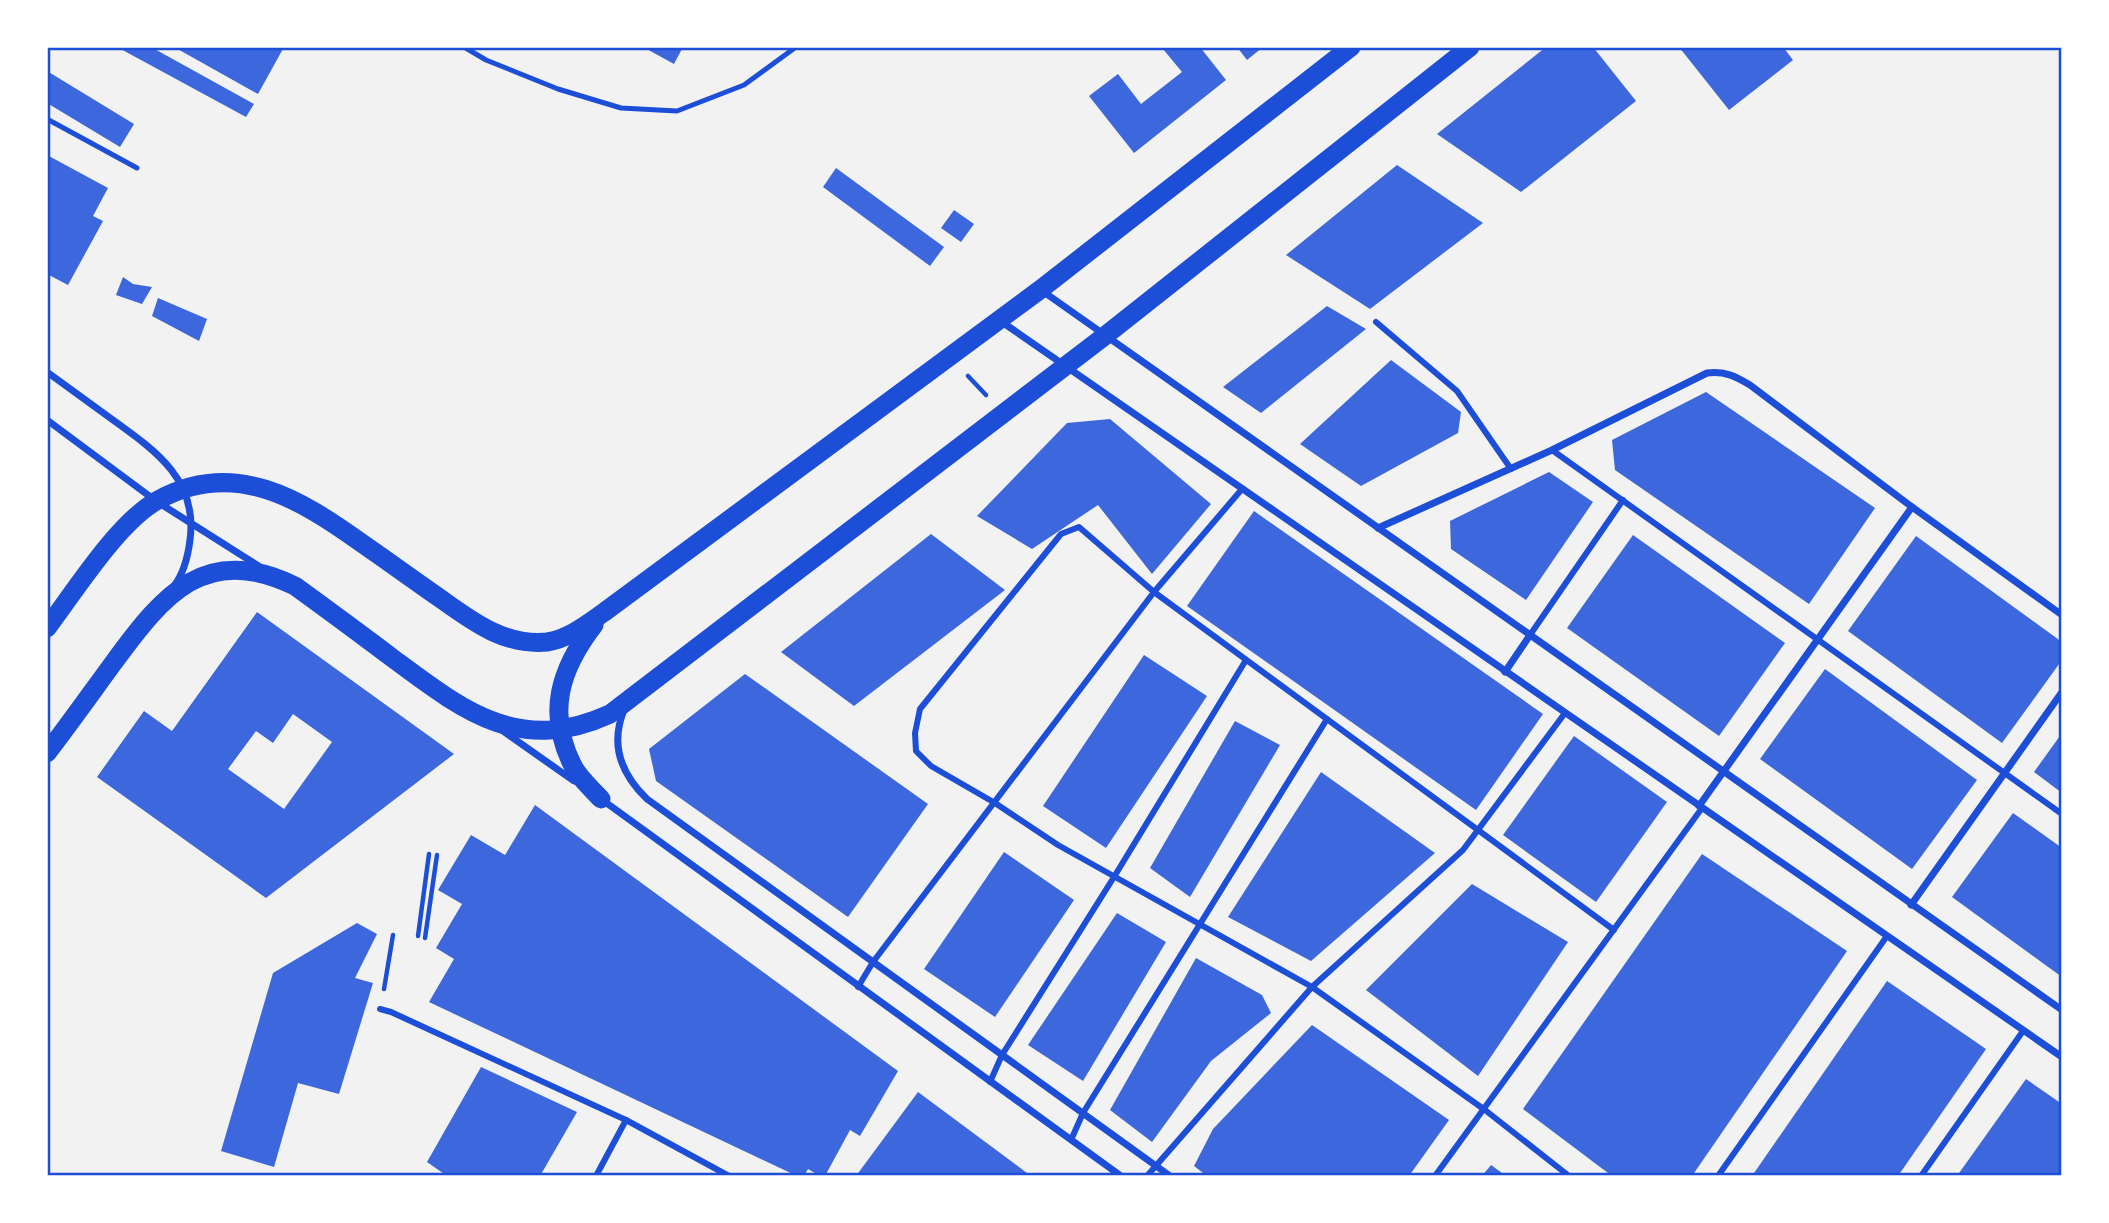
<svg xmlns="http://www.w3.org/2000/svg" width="2109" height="1223" viewBox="0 0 2109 1223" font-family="'Public Sans',sans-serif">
<rect width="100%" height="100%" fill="#f2f2f2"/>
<g fill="#3d67dc" fill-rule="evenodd">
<polygon points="117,47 151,47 254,104 246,117"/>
<polygon points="174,47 284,47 258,94"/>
<polygon points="643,47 683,47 674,64"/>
<polygon points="1166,47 1200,47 1226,80 1134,153 1089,96 1118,74 1141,104 1182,72 1163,49"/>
<polygon points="1237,47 1263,47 1247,60"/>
<polygon points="1546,47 1593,47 1636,101 1521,192 1437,134"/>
<polygon points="1679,47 1783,47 1793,60 1729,110"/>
<polygon points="47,71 134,124 120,147 47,103"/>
<polygon points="47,155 108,188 93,216 103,221 68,285 47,274"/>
<polygon points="1397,165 1483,223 1370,309 1286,255"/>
<polygon points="836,168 944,247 930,266 823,187"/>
<polygon points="954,210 974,224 961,242 941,228"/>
<polygon points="123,277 133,284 152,287 142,304 116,295"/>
<polygon points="158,298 207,319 199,341 152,316"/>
<polygon points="1327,306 1366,329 1261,413 1223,387"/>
<polygon points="1391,360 1461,412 1458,433 1361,486 1300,444"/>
<polygon points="1706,392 1875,508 1809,604 1615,470 1612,440"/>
<polygon points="1110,419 1211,504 1152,574 1098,505 1032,549 977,516 1067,423"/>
<polygon points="1549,472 1593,502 1526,600 1451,549 1450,521"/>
<polygon points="1254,511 1543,714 1476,810 1187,606"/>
<polygon points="931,534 1005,590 854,706 781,652"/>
<polygon points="1633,535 1785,643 1719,736 1567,628"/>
<polygon points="1916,536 2062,642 2062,660 2002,743 1848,631"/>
<path d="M257 612 454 754 266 898 97 777 144 711 172 731ZM293 714 332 742 284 809 228 769 256 731 273 743Z"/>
<polygon points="1144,655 1207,696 1106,848 1043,806"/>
<polygon points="1825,669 1977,780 1912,869 1760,759"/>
<polygon points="745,674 928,804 848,917 656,781 649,749"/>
<polygon points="1235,721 1280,745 1190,897 1150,868"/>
<polygon points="2062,733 2062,793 2034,772"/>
<polygon points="1574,736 1667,802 1596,902 1503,835"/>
<polygon points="1321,772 1435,853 1311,961 1228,917"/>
<polygon points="535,805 898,1071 860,1136 850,1130 825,1176 820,1176 808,1169 804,1176 797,1176 429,1002 454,959 436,948 462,904 438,890 471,835 505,855"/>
<polygon points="2013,813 2062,848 2062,977 1952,897"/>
<polygon points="1004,852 1074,900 995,1017 924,969"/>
<polygon points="1702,854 1847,951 1692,1176 1612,1176 1523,1109"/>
<polygon points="1472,884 1568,942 1478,1076 1366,990"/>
<polygon points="1117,913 1166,942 1083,1081 1028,1045"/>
<polygon points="357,923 377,934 355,978 373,983 339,1094 298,1083 274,1167 221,1151 273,973"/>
<polygon points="1196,958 1262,995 1271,1013 1211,1061 1152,1142 1110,1110"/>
<polygon points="1887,981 1986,1049 1898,1176 1752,1176"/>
<polygon points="1312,1025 1449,1120 1409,1176 1207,1176 1194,1166 1213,1129"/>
<polygon points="481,1067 577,1112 540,1176 447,1176 427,1162"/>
<polygon points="2026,1079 2062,1104 2062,1176 1957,1176"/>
<polygon points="918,1092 1031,1176 856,1176"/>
<polygon points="1491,1165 1506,1176 1482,1176"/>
</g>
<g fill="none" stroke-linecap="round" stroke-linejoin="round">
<g stroke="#1d4ed8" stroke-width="4.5">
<polyline points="968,376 986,395"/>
<polyline points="418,936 429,854"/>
<polyline points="425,938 437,855"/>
<polyline points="384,989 393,935"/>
</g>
<g stroke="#1d4ed8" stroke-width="5">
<polyline points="464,47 486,60 558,89 621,108 677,111 744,85 796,47"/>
<polyline points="47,119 137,168"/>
</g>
<g stroke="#1d4ed8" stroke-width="6">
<polyline points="1376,322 1457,391 1511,469"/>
<polyline points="1552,450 2062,814"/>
<polyline points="1530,635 1623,500"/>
<polyline points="858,987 873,962 1154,592 1242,489"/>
<polyline points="380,1009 391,1012 626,1120 729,1176"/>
<polyline points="990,1082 1002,1055 1114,877 1246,660"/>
<polyline points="1071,1140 1083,1113 1327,719"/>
<polyline points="596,1176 626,1120"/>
<polyline points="1147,1176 1312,987 1463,850 1565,713"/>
<polyline points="1435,1176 1702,808"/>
<polyline points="1569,1176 1485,1110 1312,987 1058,845 995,803 931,766 916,751 915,733 920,709 1061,534 1079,527 1154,592 1614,930"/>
<polyline points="1718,1176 1887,936"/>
<polyline points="1921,1176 2023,1031"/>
</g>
<g stroke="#1d4ed8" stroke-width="7">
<polyline points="1041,290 2062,1010"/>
<polyline points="1002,322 2062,1057"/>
<path d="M47 372C69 388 91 404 113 420 156 451 198 480 190 540 188 556 184 573 174 586"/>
<polyline points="47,420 156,501 260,567"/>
<path d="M1378 528 1552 450 1707 373C1725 371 1735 376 1750 385L1912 507 2062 615"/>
<polyline points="1505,672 1530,635"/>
<path d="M624 710C610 744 621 774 647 799L1170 1176"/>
<polyline points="503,731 574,781"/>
<polyline points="601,799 1121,1176"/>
<polyline points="1699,806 1912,507"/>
<polyline points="1911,905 2062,692"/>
</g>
<g stroke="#1d4ed8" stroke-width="19">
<path d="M594 625C560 669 546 713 573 766 579 778 592 789 601 799"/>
<path d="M47 628C75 591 118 522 158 500 235 458 300 499 363 544 389 562 415 581 441 599 473 622 505 646 547 642 568 639 586 625 603 613L1041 289 1351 47"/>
<path d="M47 753C70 723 92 692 114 662 164 594 205 543 295 586 328 610 362 635 395 660 465 712 520 755 610 714L1106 335 1470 47"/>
</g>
</g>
<rect width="2109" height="1223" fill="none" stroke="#ffffff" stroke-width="98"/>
<rect x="49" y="49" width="2011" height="1125" fill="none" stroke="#1d4ed8" stroke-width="2.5"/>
</svg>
